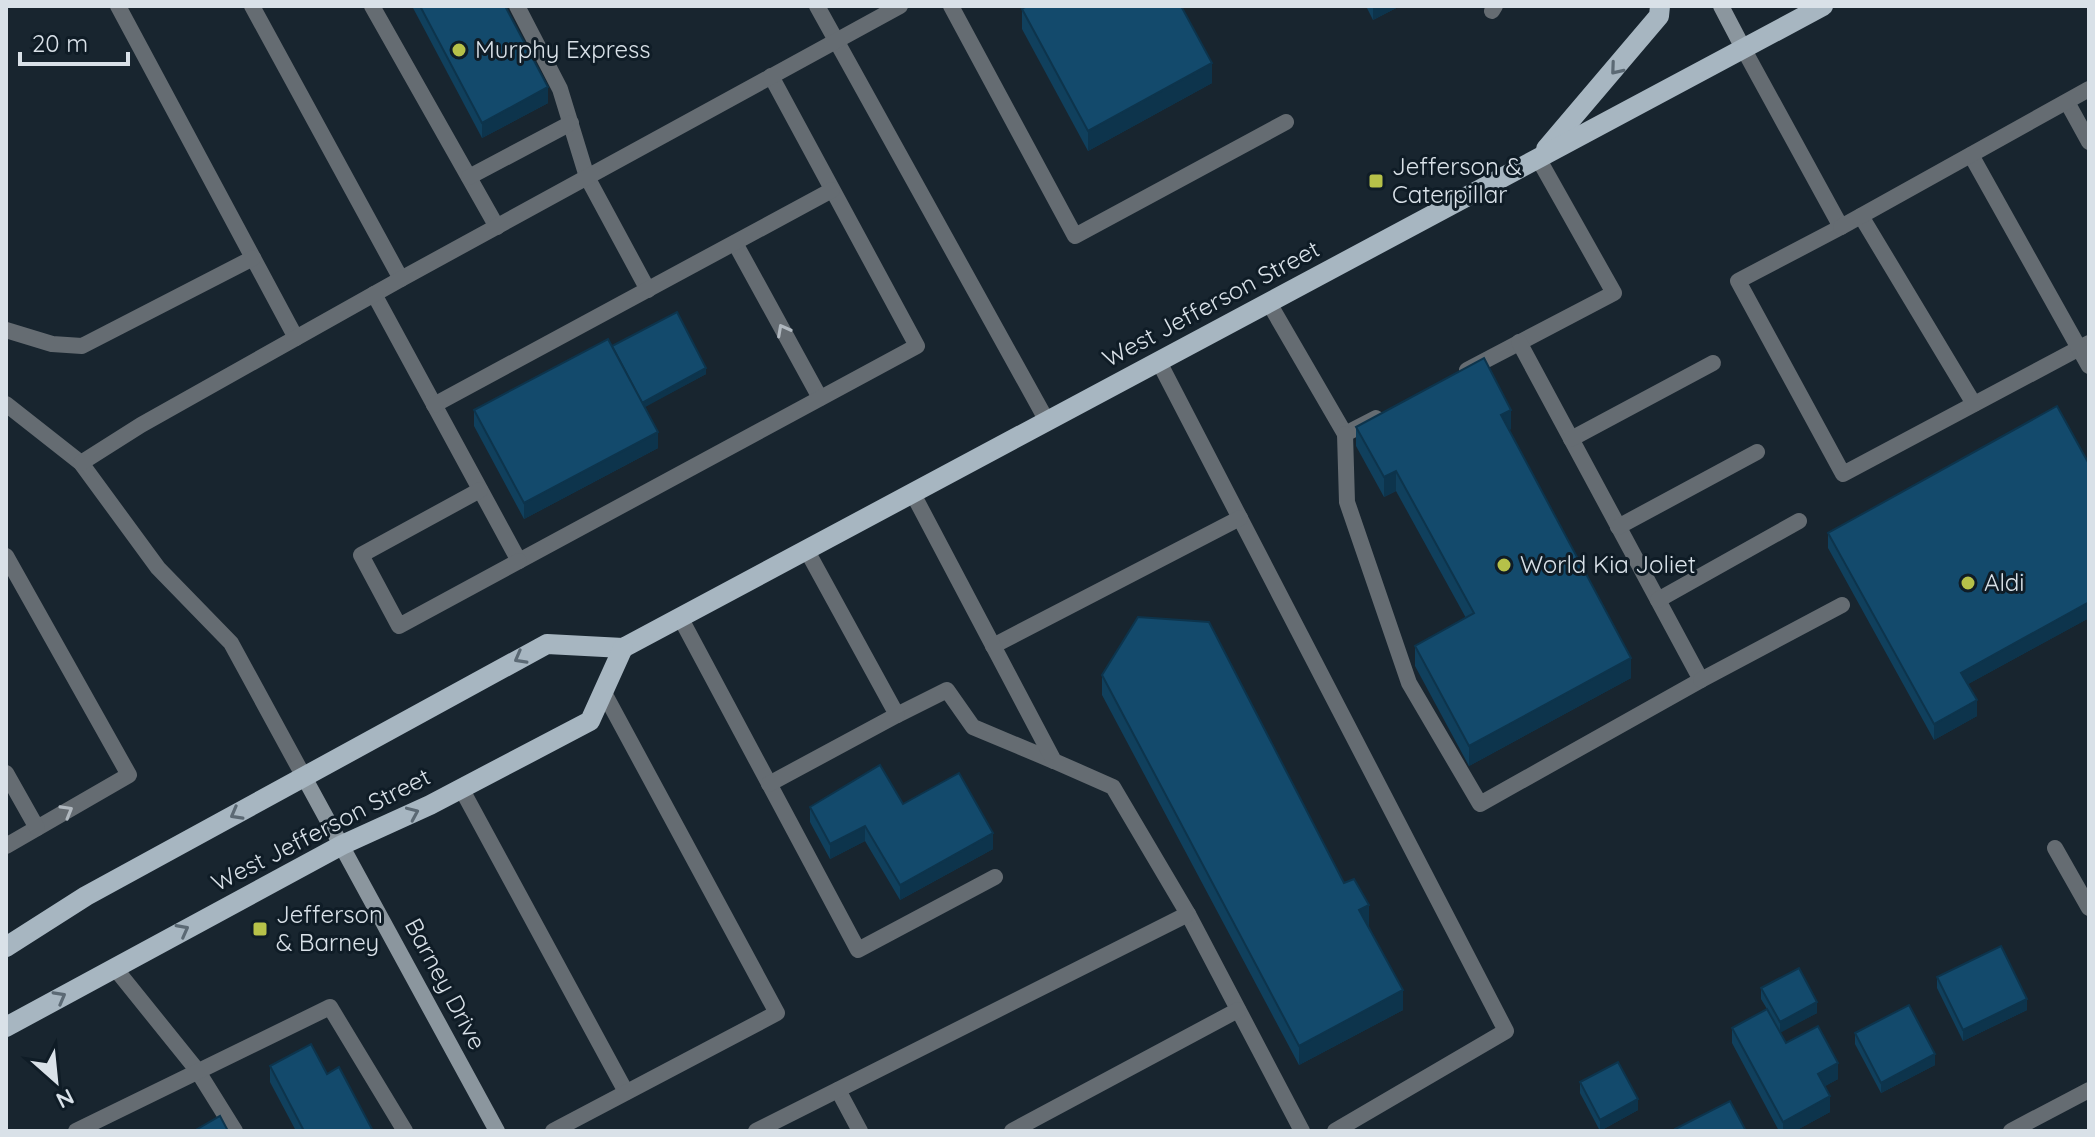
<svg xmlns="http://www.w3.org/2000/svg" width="2095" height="1137" viewBox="0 0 2095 1137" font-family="Quicksand,sans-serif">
<rect width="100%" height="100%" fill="#18252f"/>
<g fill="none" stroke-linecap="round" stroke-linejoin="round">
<g stroke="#656c72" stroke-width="16">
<polyline points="118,6 296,338"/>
<polyline points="252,6 401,279"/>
<polyline points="372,6 497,227"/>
<polyline points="517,6 560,89 587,177 648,290"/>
<polyline points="817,6 1047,421"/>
<polyline points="951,6 1075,236 1286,122"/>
<polyline points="1492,11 1495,6"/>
<polyline points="1743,48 1841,227 1738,281 1843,474 2089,343"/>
<polyline points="2067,102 2089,142"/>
<polyline points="1971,155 2089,366"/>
<polyline points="469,177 571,123"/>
<polyline points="1861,216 1974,404"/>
<polyline points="1841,227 2089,89"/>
<polyline points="735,243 820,398"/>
<polyline points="374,294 519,561 917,346 771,76"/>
<polyline points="1269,303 1345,434 1376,418"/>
<polyline points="6,330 52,344 82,346 253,258"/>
<polyline points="1159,362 1506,1031 1335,1131"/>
<polyline points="1467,370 1614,293 1538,158"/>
<polyline points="6,404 81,463 158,568 231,643 304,777"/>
<polyline points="434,405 832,190"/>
<polyline points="1345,434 1347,502 1409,683 1480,804 1701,680 1519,342"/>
<polyline points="1571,439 1713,363"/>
<polyline points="81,463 141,425 401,279 900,6"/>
<polyline points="480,490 361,555 399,626 519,561"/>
<polyline points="1618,527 1757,452"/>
<polyline points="6,556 129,775 6,846"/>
<polyline points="1658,600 1799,521"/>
<polyline points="680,617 858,950 995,877"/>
<polyline points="993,646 1240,518"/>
<polyline points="1701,680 1842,605"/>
<polyline points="897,715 947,690 973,727 1054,761"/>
<polyline points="6,773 37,828"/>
<polyline points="769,784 897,715 806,549"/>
<polyline points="461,788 626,1092"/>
<polyline points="1188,914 1302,1131"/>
<polyline points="114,967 197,1070 235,1131"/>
<polyline points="838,1090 860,1131"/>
<polyline points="76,1131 330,1007 405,1131"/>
<polyline points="553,1131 777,1013 603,691"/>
<polyline points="756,1131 1188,914 1113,787 1054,761 912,492"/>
<polyline points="1012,1131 1238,1010"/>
</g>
<g stroke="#656c72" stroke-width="16">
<polyline points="2055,848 2089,908"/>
<polyline points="2011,1131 2089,1090"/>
</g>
<g stroke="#8b969e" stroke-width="16">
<polyline points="1721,6 1743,48"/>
<polyline points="304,777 497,1131"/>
</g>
<g stroke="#a7b6c1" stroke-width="20">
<polyline points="1546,149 1659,16 1660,6"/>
<polyline points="6,947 86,896 547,644 623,648 1823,6"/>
<polyline points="6,1027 342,845 430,805 590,721 623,648"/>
</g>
</g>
<g fill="#10405d">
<polygon points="412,6 505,6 548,103 482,138"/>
<polygon points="1366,6 1400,6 1373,20"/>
<polygon points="1022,9 1212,83 1088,151 1022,29"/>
<polygon points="612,346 706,374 644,407 658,448 524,519 474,426 474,410"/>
<polygon points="1356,427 1511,429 1509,430 1631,678 1469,766 1415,666 1415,646 1466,618 1396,491 1384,497 1356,446"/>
<polygon points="2089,464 2089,618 1968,684 1977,716 1934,740 1828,548 1828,533"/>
<polygon points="1102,675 1344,883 1369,925 1368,926 1403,1010 1299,1065 1102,695"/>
<polygon points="903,804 993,849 900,900 865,841 830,859 810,822 810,807"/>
<polygon points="1937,977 2027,1010 1963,1041 1937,988"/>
<polygon points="1761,988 1817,1013 1780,1032 1786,1043 1838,1079 1825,1086 1830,1112 1795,1131 1779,1131 1732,1043 1732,1028 1767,1009 1761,999"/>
<polygon points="1855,1033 1935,1065 1881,1093 1855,1044"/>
<polygon points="270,1066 327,1074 373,1131 296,1131 270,1082"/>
<polygon points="1580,1082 1638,1110 1600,1131 1580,1093"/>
</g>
<g fill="#0d344c">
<polygon points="1373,6 1400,6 1373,20"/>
<polygon points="1212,63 1212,83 1088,151 1088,131"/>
<polygon points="548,87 548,103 482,138 482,123"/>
<polygon points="706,368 706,374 638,411 638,405"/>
<polygon points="1511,410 1511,429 1501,435 1501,415"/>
<polygon points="658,432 658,448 524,519 524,503"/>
<polygon points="1396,471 1396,491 1384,497 1384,477"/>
<polygon points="2089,602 2089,618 1961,688 1961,673"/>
<polygon points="1631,658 1631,678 1469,766 1469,746"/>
<polygon points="1977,700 1977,716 1934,740 1934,724"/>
<polygon points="865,826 865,841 830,859 830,844"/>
<polygon points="993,833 993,849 900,900 900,885"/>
<polygon points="1369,905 1369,925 1359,930 1359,910"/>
<polygon points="1403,990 1403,1010 1299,1065 1299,1046"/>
<polygon points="2027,999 2027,1010 1963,1041 1963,1030"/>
<polygon points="1817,1002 1817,1013 1780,1033 1780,1022"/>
<polygon points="1935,1054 1935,1065 1881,1093 1881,1083"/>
<polygon points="1838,1063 1838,1079 1818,1090 1818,1074"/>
<polygon points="1830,1096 1830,1112 1795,1131 1783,1131 1783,1122"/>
<polygon points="1638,1099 1638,1110 1600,1131 1600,1120"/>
</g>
<g fill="#134a6c" stroke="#0d344c" stroke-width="2">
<polygon points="420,6 505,6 548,87 482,123"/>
<polygon points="1027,6 1181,6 1212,63 1088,131 1022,9"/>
<polygon points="677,312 706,368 642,403 612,346"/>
<polygon points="608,339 658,432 524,503 474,410"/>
<polygon points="1484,358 1511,410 1501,415 1631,658 1469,746 1415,646 1474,613 1396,471 1384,477 1356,427"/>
<polygon points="2057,406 2089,464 2089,602 1961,673 1977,700 1934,724 1828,533"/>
<polygon points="1138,617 1209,622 1344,883 1354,879 1369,905 1359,910 1403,990 1299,1046 1102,675"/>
<polygon points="880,765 903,804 959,773 993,833 900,885 865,826 830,844 810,807"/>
<polygon points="2001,946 2027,999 1963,1030 1937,977"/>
<polygon points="1799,968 1817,1002 1780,1022 1761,988"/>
<polygon points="1909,1005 1935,1054 1881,1083 1855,1033"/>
<polygon points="1767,1009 1786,1043 1818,1026 1838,1063 1818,1074 1830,1096 1783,1122 1732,1028"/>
<polygon points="311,1044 327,1074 339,1067 373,1131 304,1131 270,1066"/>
<polygon points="1618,1062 1638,1099 1600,1120 1580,1082"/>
<polygon points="1730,1101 1746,1131 1676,1131 1675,1129"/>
<polygon points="220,1116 228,1131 194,1131"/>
</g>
<defs><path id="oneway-chevron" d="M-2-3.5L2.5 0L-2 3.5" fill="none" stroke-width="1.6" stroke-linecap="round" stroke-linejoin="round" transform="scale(2)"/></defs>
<g stroke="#5b6974">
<use href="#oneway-chevron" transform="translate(1616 69) rotate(130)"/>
<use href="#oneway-chevron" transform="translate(520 658) rotate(151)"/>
<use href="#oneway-chevron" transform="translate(413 813) rotate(-24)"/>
<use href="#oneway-chevron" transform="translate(236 814) rotate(151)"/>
<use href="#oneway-chevron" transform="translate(183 930) rotate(-28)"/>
<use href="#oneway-chevron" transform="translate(60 997) rotate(-29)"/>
</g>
<g stroke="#b0b8bf">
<use href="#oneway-chevron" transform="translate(783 330) rotate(-118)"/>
<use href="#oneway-chevron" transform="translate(67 811) rotate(-30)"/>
</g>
<g fill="#b6c149" stroke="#0f1c26" stroke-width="3">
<circle cx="459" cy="50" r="8"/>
<rect x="1368" y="173" width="16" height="16" rx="4"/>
<circle cx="1504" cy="565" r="8"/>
<circle cx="1968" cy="583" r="8"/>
<rect x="252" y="921" width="16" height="16" rx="4"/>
</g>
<g text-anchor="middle" stroke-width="6" stroke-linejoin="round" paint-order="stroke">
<g font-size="24" fill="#d9e1e8" stroke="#0f1c26" text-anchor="start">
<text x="475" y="58">Murphy Express</text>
<text x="1392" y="175">Jefferson &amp;<tspan x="1392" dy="28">Caterpillar</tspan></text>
<text x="1520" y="573">World Kia Joliet</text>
<text x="1984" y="591">Aldi</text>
<text x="276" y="923">Jefferson<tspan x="276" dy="28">&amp; Barney</tspan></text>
</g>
<g font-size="24" fill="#d9e1e8" stroke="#0f1c26">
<text transform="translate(1211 304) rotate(-28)" y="8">West Jefferson Street</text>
<text transform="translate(321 830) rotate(-27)" y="8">West Jefferson Street</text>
<text transform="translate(445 984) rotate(62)" y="8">Barney Drive</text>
</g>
</g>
<rect width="2095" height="1137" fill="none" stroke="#d9e1e8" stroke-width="16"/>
<g transform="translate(56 1081) rotate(153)" stroke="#0f1c26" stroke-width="6" paint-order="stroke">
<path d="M0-6L14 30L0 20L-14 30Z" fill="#d9e1e8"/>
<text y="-12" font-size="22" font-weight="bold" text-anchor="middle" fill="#d9e1e8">N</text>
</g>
<path d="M20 52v12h108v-12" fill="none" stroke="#d9e1e8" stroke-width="4"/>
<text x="32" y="52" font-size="24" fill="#d9e1e8" stroke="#0f1c26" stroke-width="6" paint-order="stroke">20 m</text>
</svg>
